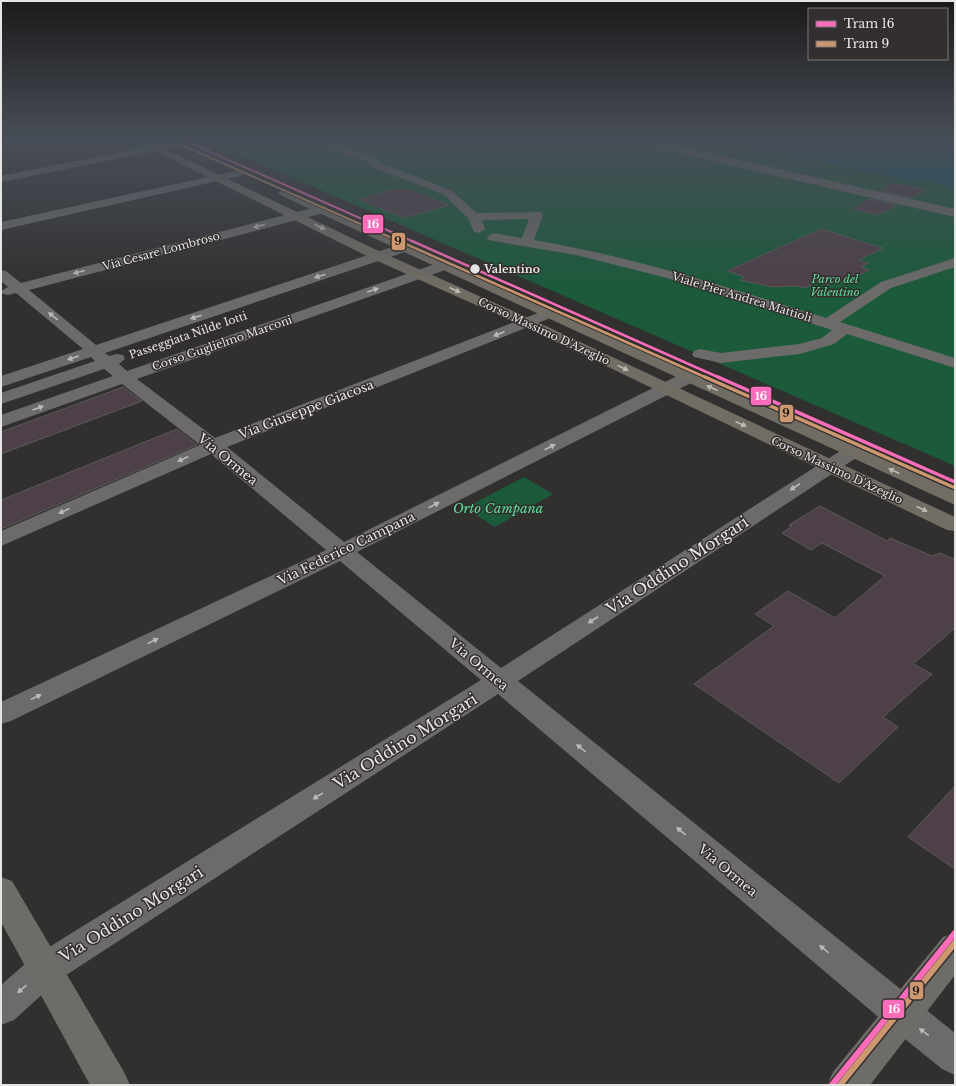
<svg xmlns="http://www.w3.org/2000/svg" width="956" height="1086" viewBox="0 0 956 1086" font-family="'Libre Baskerville',serif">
<rect width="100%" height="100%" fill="#31302f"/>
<g fill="#1b5a3b">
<polygon points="201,138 706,138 921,183 926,181 954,186 952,189 955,189 955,466"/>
<polygon points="524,477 553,494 495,527 465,508"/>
</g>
<polygon fill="#0e5764" points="706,138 955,138 955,189 951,189 953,186 926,181 922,183"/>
<g fill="#4e4049" stroke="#5a5958">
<polygon points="892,183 927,190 912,198 881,191"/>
<polygon points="396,189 399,191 406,189 449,205 404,218 358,199"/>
<polygon points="869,199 897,205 878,215 854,209"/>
<polygon points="821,229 883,248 859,260 869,263 861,267 869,270 845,283 836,280 827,285 817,282 805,288 798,286 773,287 740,280 745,277 727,271"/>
<polygon points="123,387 142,401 1,454 1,432"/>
<polygon points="177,429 197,445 1,529 1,500"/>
<polygon points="820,506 887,541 890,538 932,556 941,553 955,560 955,628 913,664 932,674 883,717 898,727 839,783 694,684 774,626 755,614 788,591 835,618 885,576 822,543 811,550 782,533 792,526 789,525"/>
<polygon points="955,786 955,869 908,837"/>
</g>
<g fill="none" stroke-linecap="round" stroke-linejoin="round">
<g fill="#6c6b6a" fill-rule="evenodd">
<polygon points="7,138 30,138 25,141 1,145 1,139"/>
<path d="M308 138H322L376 158 380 163 451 190 477 213 541 212 543 215 534 240C634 257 730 288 826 318L881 282 955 258V267L891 288 840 322 955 358V368L847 334 834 344 800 354 721 363 694 357 692 354 694 351 700 349 721 353 799 344 822 338 832 330 667 278 576 255 488 240 487 237 493 233 522 238 529 219 482 220 485 229 479 233 474 232 468 218 443 194 372 167 368 162 309 140Z"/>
<polygon points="627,138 644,138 955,209 955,217 759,172 628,140"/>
<polygon points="177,141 181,142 182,144 181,146 1,182 1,176"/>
<polygon points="240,170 246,173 244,175 1,230 1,222"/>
<polygon points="320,206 324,207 326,210 324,213 29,290 96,345 398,245 408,245 410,248 408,251 105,353 109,356 117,354 123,355 125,359 119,364 127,371 438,263 448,263 450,266 448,269 137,379 215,438 543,311 553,311 556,314 553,317 227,447 344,542 683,373 689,372 695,373 698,377 695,381 357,552 501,668 845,448 852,446 859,448 862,452 859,456 518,681 955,1033 955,1075 942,1069 889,1026 498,694 57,981 14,1020 1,1025 1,985 33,957 481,680 340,561 11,721 1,724 1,702 326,550 211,454 1,546 1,531 200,445 122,384 1,427 1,415 113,376 104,369 1,404 1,393 95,361 91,357 1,387 1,376 83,349 16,293 8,295 3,294 1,291 8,287 1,281 1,270 6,271 21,283"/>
</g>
<g fill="#6e6c68" fill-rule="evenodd">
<polygon points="1,877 12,881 124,1072 130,1085 90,1085 1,922"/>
<polygon points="955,932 955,975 870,1085 827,1085 833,1072 943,937"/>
</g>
<g fill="#716d65" fill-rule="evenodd">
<polygon points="129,138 142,138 383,253 533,320 955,517 955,531 947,530 523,326 373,259"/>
<polygon points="284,189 955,491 955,505 280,195 278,193"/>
</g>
<g stroke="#322f2e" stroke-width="3.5">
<polyline id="tram-1-far3" points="179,138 414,242"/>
</g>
<g stroke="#322f2e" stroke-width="4.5">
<polyline id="tram-1-far2" points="412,241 720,378"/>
</g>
<g stroke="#322f2e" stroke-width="6">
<polyline id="tram-1-far1" points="718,377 955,482"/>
</g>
<g stroke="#322f2e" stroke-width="9">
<polyline id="tram-1" points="832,1085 955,933"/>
</g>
<g stroke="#322f2e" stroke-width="3.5">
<polyline id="tram-2-far3" points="177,143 401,242"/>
</g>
<g stroke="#322f2e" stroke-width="4.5">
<polyline id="tram-2-far2" points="399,241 707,378"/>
</g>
<g stroke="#322f2e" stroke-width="6">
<polyline id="tram-2-far1" points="705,377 953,487"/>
</g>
<g stroke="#322f2e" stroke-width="9">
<polyline id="tram-2" points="840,1085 955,943"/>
</g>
<use href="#tram-1-far3" stroke="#fb6dba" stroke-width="2"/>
<use href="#tram-1-far2" stroke="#fb6dba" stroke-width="2.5"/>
<use href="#tram-1-far1" stroke="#fb6dba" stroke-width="3.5"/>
<use href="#tram-1" stroke="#fb6dba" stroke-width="6"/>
<use href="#tram-2-far3" stroke="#cd976f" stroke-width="2"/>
<use href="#tram-2-far2" stroke="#cd976f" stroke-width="2.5"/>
<use href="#tram-2-far1" stroke="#cd976f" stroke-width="3.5"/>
<use href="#tram-2" stroke="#cd976f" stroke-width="6"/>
</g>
<defs><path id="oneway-solid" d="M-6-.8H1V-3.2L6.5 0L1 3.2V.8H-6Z"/></defs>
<g fill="#bbbab9">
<use href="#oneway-solid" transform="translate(259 226) rotate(165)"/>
<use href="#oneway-solid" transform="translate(79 272) rotate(165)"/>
<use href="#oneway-solid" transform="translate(320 276) rotate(162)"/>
<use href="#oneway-solid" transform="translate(373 290) rotate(-19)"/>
<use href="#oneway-solid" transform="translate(53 316) rotate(-141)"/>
<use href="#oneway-solid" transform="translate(196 317) rotate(162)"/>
<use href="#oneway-solid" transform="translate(499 334) rotate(159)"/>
<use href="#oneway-solid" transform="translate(73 358) rotate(161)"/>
<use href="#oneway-solid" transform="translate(38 408) rotate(-20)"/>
<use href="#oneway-solid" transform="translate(550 447) rotate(-27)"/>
<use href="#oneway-solid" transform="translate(183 459) rotate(156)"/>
<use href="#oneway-solid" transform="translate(795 487) rotate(147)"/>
<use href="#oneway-solid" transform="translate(434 505) rotate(-27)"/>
<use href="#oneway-solid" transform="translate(64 511) rotate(156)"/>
<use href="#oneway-solid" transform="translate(593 620) rotate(147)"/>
<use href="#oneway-solid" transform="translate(153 641) rotate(-26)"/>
<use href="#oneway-solid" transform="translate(36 697) rotate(-26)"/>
<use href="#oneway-solid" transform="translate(581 748) rotate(-140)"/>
<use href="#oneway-solid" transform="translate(318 796) rotate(148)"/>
<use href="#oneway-solid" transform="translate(681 831) rotate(-140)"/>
<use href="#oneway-solid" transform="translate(824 949) rotate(-140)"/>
<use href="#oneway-solid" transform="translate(22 989) rotate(139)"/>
<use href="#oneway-solid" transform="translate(924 1032) rotate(-142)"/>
</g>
<g fill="#bdbbb8">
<use href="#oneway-solid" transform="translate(320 227) rotate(26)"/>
<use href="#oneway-solid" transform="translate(455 290) rotate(24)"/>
<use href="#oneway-solid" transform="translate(623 368) rotate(26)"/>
<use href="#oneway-solid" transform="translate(712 388) rotate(-156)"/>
<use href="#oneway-solid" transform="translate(741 424) rotate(25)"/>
<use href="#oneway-solid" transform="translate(894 471) rotate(-155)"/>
<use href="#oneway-solid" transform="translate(922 509) rotate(25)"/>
</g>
<linearGradient id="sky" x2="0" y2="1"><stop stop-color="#1b1a1a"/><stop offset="0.48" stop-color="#484e58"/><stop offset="1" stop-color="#484e58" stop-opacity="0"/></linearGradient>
<rect width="956" height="290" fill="url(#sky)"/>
<circle fill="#e6e5e4" stroke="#322f2e" stroke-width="1.5" cx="475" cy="269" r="5.5"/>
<g text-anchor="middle" stroke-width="3" stroke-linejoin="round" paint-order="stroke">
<g font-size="11" fill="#e6e5e4" stroke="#322f2e">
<text transform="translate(161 251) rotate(-15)" y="4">Via Cesare Lombroso</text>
<text transform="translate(742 297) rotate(17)" y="4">Viale Pier Andrea Mattioli</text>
<text transform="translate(544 331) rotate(25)" y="4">Corso Massimo D'Azeglio</text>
<text transform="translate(188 335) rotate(-19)" y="4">Passeggiata Nilde Iotti</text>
<text transform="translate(222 343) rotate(-19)" y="4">Corso Guglielmo Marconi</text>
<text transform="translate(837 470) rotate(25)" y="4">Corso Massimo D'Azeglio</text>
</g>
<g font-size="11" font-weight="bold" fill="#e6e5e4" stroke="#322f2e" text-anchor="start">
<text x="484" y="273">Valentino</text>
</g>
<g font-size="11" font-style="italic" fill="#5ee09b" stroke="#322f2e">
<text x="835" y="283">Parco del<tspan x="835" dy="13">Valentino</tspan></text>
</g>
<g font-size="13" fill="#e6e5e4" stroke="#322f2e">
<text transform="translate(306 409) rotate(-21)" y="5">Via Giuseppe Giacosa</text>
<text transform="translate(228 459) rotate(39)" y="5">Via Ormea</text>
<text transform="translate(346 548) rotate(-26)" y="5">Via Federico Campana</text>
<text transform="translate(479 664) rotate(40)" y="5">Via Ormea</text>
<text transform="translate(728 870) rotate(40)" y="5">Via Ormea</text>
</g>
<g font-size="13" font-style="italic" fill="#5ee09b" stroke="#322f2e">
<text x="498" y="513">Orto Campana</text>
</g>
<g font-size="16" fill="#e6e5e4" stroke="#322f2e">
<text transform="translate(677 565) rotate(-33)" y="6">Via Oddino Morgari</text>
<text transform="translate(405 741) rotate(-32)" y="6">Via Oddino Morgari</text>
<text transform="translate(131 914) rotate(-32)" y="6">Via Oddino Morgari</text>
</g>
</g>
<g stroke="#322f2e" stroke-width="1.5">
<rect x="362" y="214" width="22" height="20" rx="4" fill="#fb6dba"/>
<rect x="391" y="232" width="15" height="19" rx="4" fill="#cd976f"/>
<rect x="750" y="386" width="22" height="20" rx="4" fill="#fb6dba"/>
<rect x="779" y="404" width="15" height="19" rx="4" fill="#cd976f"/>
<rect x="909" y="981" width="15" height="19" rx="4" fill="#cd976f"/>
<rect x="882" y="999" width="23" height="20" rx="4" fill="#fb6dba"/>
</g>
<g font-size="11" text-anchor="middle" font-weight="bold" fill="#fff">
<text x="373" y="228">16</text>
<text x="761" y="400">16</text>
<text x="894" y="1013">16</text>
</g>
<g font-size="11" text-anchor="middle" font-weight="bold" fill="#111">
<text x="398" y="245">9</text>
<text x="786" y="417">9</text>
<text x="916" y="995">9</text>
</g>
<rect width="956" height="1086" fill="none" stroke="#e6e5e4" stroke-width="4"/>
<rect x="808" y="8" width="140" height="52" fill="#322f2e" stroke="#7a7877"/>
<rect x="816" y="21" width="20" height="6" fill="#fb6dba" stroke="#7a7877"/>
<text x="844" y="28" font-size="12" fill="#e6e5e4">Tram 16</text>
<rect x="816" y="41" width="20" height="6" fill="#cd976f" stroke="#7a7877"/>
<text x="844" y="48" font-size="12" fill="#e6e5e4">Tram 9</text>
</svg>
